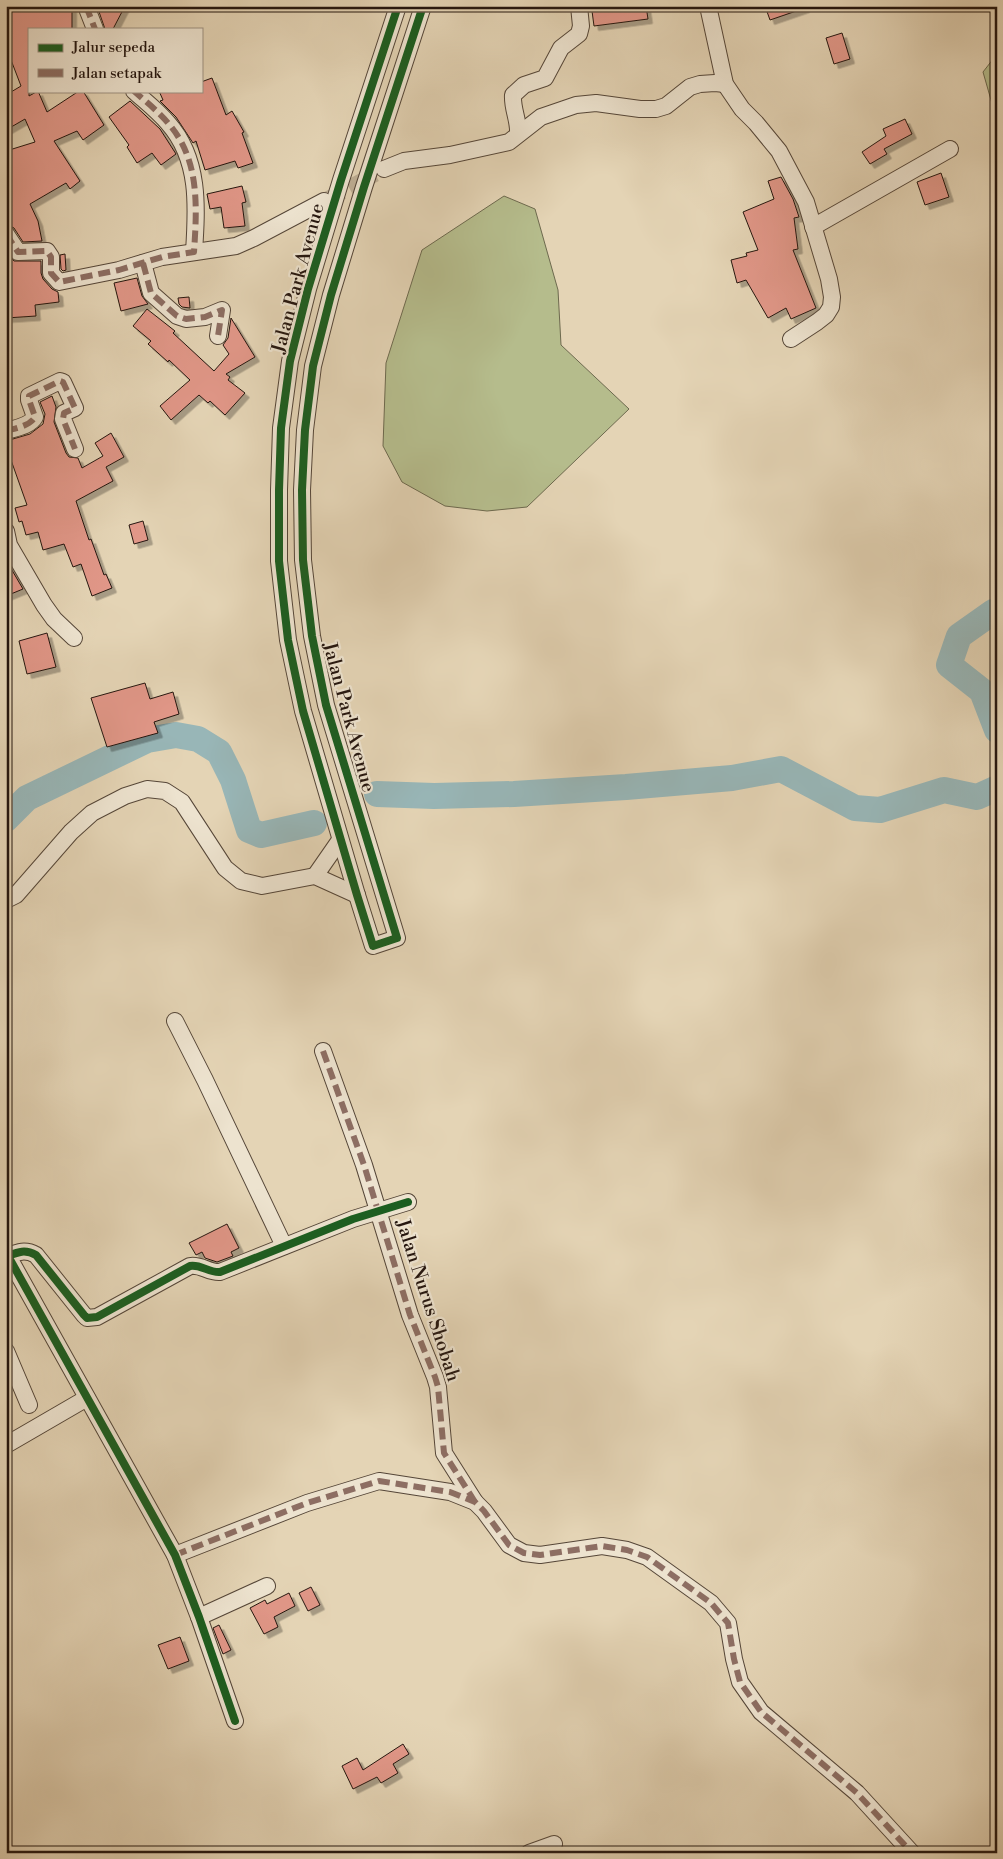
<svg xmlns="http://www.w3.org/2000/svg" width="1003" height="1859" viewBox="0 0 1003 1859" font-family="'Libre Bodoni',serif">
<defs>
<filter id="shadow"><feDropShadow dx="4.5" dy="4.5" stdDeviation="0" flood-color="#0004"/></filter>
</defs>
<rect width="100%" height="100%" fill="#e4d4b5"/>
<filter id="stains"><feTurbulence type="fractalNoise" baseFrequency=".004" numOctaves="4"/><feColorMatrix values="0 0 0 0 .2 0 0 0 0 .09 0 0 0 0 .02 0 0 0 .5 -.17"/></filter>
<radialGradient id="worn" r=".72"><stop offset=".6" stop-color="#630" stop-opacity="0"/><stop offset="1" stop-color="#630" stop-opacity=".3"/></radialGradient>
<g fill="#b5bc8c" stroke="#6d694e">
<polygon points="997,54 997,121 983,72"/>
<polygon points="504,196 535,209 558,290 561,345 629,409 527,507 487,511 445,506 402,482 383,446 386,363 422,250"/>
</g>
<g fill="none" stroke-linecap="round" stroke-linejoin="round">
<g stroke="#98b6b7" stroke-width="26">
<polyline points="997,612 993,612 959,636 949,665 982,691 997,730"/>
<polyline points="377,794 434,796 514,794 626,787 732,778 781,769 855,808 880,810 944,790 977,797 997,788"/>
<polyline points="6,819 27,798 147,740 176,735 198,739 219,752 233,780 249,830 261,835 314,823"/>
</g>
</g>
<g fill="#e19788" stroke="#25160f" filter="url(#shadow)">
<polygon points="6,6 72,6 72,29 29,29 29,96 38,91 47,112 79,91 83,91 104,125 83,140 77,131 54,141 80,181 70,189 66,183 30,204 38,221 42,241 23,242 14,228 6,224 6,151 35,142 25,119 6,130 6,95 21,86 6,47"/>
<polygon points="97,6 125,6 113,29 105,29"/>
<polygon points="637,6 646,6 648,19 594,26 592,11 608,8 608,11"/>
<polygon points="765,6 805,6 805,8 770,20"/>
<polygon points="842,33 850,59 834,64 826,38"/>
<polygon points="212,78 226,115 232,111 244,132 242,133 253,163 238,168 235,161 205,170 196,141 193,143 176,117 160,101 163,100 159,91 201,91 201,82"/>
<polygon points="130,101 160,129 176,154 161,165 152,153 137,163 127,147 129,145 109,117"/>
<polygon points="905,119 912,134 884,149 887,154 870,164 862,152 886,136 883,129"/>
<polygon points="941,173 949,197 925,205 917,182"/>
<polygon points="781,177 793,199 799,217 794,218 798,249 793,250 816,308 791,319 786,308 768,318 746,280 737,283 731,260 747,256 746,253 758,250 743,212 774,199 768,181"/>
<polygon points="242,186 246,202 242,203 245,226 224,228 221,207 210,209 207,194"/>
<polygon points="6,252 14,261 41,261 41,273 43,279 52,289 58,292 59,302 35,305 36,316 6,318"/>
<polygon points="65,254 66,270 63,271 61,269 60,255"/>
<polygon points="137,278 142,296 148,304 121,311 114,283"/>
<polygon points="189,297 190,308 182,307 179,304 178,298"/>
<polygon points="147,309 175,331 173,333 214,371 229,354 223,345 228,338 231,318 255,357 226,374 230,377 228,380 245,393 225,415 210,401 208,403 199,395 171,420 160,406 190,380 169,360 168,362 148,344 151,341 133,326"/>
<polygon points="52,396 56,407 54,422 66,453 69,457 78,458 82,468 103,456 95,443 111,433 124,457 106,467 113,481 76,501 89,540 91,539 104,575 106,574 112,588 92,596 81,564 73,567 64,544 43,550 38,532 26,535 22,521 19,522 15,508 27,505 6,446 6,441 30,434 43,424 45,414 40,402"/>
<polygon points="143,521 148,540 134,544 129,525"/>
<polygon points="6,560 23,589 6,596"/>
<polygon points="47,633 56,667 27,674 19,641"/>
<polygon points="145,683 150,699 173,692 179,714 154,722 158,733 107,747 91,698"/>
<polygon points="227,1224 239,1248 231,1252 233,1256 217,1262 205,1258 202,1252 196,1255 189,1243"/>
<polygon points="311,1587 320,1605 308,1611 299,1593"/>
<polygon points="289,1593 295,1606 274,1617 278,1627 264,1634 250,1608 265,1600 267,1604"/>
<polygon points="219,1625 231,1650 223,1654 213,1628"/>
<polygon points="180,1637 189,1661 168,1669 158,1645"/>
<polygon points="403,1744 409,1754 393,1764 398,1773 381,1783 377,1777 353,1789 342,1766 357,1758 363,1770"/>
</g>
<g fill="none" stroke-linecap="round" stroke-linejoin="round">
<polyline stroke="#beae94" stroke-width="16" stroke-dasharray="16 8" stroke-linecap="butt" points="328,199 375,174"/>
<g stroke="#554638" stroke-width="18">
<g id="street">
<polyline points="86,6 95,29"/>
<polyline points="398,6 341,180 308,289 290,361 281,428 279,490 279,561 288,640 303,711 357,895 373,946 397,938 326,705 312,636 303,560 302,490 305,430 313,366 331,295 364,187 423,6"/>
<polyline points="708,6 725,84 742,109 756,123 779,151 806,202 829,279 832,297 831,307 826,315 817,322 791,339"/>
<path d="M134 91C145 101 158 111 168 123 200 159 197 207 194 252"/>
<path d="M518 134C519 120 512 109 513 95L524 85 545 78 561 48 579 34 581 26 579 6"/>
<polyline points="384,169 404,161 450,155 509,142 541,117 576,105 596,103 640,109 656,109 666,106 690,87 700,84 715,83 725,84"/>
<polyline points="813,227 950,149"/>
<polyline points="6,234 18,252 47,251 51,257 51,273 59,282 119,270 162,257 236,246 254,238 324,201"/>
<polyline points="143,263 151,293 177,316 186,319 205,317 222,310 218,336"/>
<path d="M6 431C16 428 30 426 35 417L29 400V396L60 381 63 382 75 408 64 413 63 419 75 449"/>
<polyline points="6,531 9,545 44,605 54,619 74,638"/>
<polyline points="315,876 340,840"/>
<polyline points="6,900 16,895 71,832 92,813 125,796 147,789 165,791 182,802 225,868 241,881 262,886 315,876 357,895"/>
<polyline points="175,1021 205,1080 284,1246"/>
<polyline points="323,1051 364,1165 410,1315 435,1377 438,1387 444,1453 475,1502"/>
<polyline points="6,1351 29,1405"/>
<polyline points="6,1445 87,1398"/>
<polyline points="175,1555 307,1503 379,1481 450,1492 475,1502 484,1511 509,1545 524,1553 540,1555 602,1546 627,1550 647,1557 711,1603 728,1623 734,1659 740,1682 761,1712 857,1793 912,1853"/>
<polyline points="199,1617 267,1586"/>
<path d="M235 1721 199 1617 175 1555 8 1256C18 1252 25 1249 36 1255L84 1315 87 1318 97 1317 190 1266C201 1264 209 1273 220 1272L353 1219 408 1202"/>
<polyline points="529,1853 554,1844"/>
</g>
</g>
<use href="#street" stroke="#ede3cf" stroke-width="16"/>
<g stroke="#8d6e63" stroke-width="6" stroke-dasharray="12 6" stroke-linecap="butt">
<polyline points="86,6 95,29"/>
<path d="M6 234 18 252 47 251 51 257V273L59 282 119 270 162 257 194 252C197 207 200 159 168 123 158 111 145 101 134 91"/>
<polyline points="143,263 151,293 177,316 186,319 205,317 222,310 218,336"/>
<path d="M6 431C16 428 30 426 35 417L29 400V396L60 381 63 382 75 408 64 413 63 419 75 449"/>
<polyline points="323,1051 364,1165 410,1315 435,1377 438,1387 444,1453 475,1502"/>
<polyline points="175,1555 307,1503 379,1481 450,1492 475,1502 484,1511 509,1545 524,1553 540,1555 602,1546 627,1550 647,1557 711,1603 728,1623 734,1659 740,1682 761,1712 857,1793 912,1853"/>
</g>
<g stroke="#ede3cf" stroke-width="11">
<g id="cycleway">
<polyline points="398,6 341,180 308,289 290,361 281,428 279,490 279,561 288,640 303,711 357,895 373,946 397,938 326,705 312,636 303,560 302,490 305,430 313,366 331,295 364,187 423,6"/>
<path d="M235 1721 199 1617 175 1555 8 1256C18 1252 25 1249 36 1255L84 1315 87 1318 97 1317 190 1266C201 1264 209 1273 220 1272L353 1219 408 1202"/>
</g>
</g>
<use href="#cycleway" stroke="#1b5e20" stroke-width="8"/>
</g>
<g text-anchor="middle" stroke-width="4.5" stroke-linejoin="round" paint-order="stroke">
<g font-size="19" fill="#25160f" stroke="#ede3cf">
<text transform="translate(297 278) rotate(-75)" y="7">Jalan Park Avenue</text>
<text transform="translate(350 717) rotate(75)" y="7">Jalan Park Avenue</text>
<text transform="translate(429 1300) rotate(72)" y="7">Jalan Nurus Shobah</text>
</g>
</g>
<rect width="1003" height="1859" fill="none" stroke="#e4d4b5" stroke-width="25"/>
<rect x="8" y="8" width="988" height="1844" fill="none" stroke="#25160f" stroke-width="2.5"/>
<rect x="12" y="12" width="978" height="1834" fill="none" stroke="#25160f"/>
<rect x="28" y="28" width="175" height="65" fill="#ede3cf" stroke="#9d9182"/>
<rect x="38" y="44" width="25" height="8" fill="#1b5e20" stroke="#9d9182"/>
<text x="72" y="52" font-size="15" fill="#25160f">Jalur sepeda</text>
<rect x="38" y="69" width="25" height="8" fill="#8d6e63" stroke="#9d9182"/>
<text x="72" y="78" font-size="15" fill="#25160f">Jalan setapak</text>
<rect width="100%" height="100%" filter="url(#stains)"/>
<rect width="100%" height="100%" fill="url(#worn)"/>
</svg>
